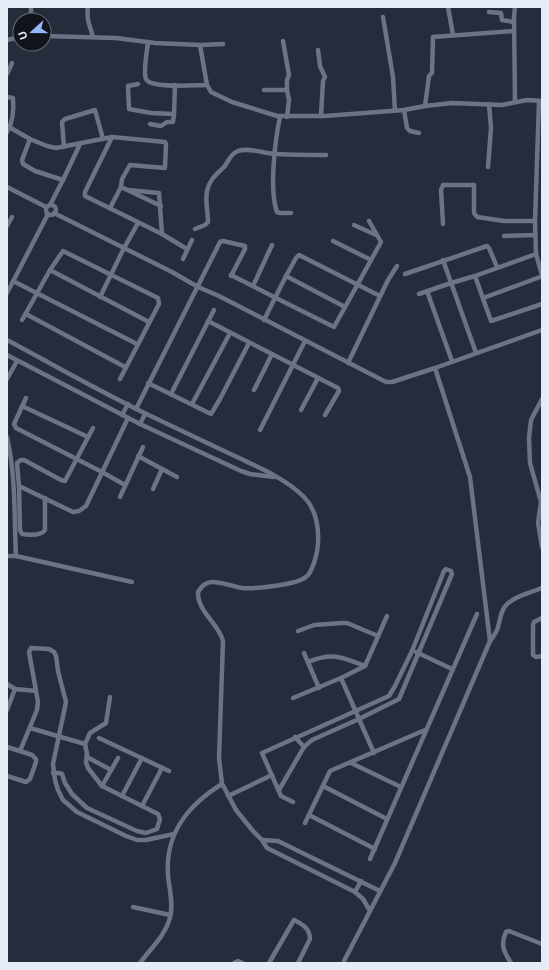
<svg xmlns="http://www.w3.org/2000/svg" width="549" height="970" viewBox="0 0 549 970" font-family="Arial,sans-serif">
<rect width="100%" height="100%" fill="#252c3b"/>
<g fill="none" stroke-linecap="round" stroke-linejoin="round">
<g stroke="#6b7485" stroke-width="4.5">
<polyline points="31,7 31,20"/>
<path d="M88 7C86 20 90 25 93 37"/>
<polyline points="448,7 453,35"/>
<polyline points="489,12 501,13 502,20 514,22"/>
<polyline points="383,17 393,77 395,111"/>
<polyline points="44,36 116,38 155,43 200,45 207,85 211,92 232,102 277,116 325,116 404,110 425,106 452,103 502,105 527,100 542,101"/>
<polyline points="7,40 20,37"/>
<polyline points="283,41 289,75 287,80 287,90"/>
<path d="M148 42C147 51 143 72 146 79 151 89 196 85 207 85"/>
<polyline points="201,45 223,44"/>
<polyline points="318,50 320,66 325,77 323,81 321,116"/>
<polyline points="7,74 12,63"/>
<polyline points="138,84 128,86 129,109 151,113 174,114 173,122 167,122 161,126 150,124"/>
<polyline points="264,90 287,90 289,100 287,117"/>
<path d="M7 97 13 98C14 110 13 122 7 132"/>
<polyline points="539,101 535,221 536,254 542,275"/>
<polyline points="515,102 514,17 515,7"/>
<polyline points="425,106 429,76 432,73 433,37 514,31"/>
<polyline points="404,110 407,128 410,131 419,133"/>
<polyline points="174,114 175,85"/>
<path d="M280 117C275 140 269 190 277 212L280 213H291"/>
<polyline points="9,127 30,139"/>
<polyline points="112,137 85,192 85,196 162,234 187,249"/>
<polyline points="64,147 62,122 65,119 95,110 103,139"/>
<polyline points="488,167 491,128 489,104"/>
<polyline points="63,180 35,171 23,164 22,160 30,139 47,146 56,148 112,137 165,142 166,144 165,168 130,165 122,179 121,187 110,208"/>
<polyline points="7,187 46,207"/>
<polyline points="121,187 161,206"/>
<polyline points="128,190 159,193 162,234"/>
<polyline points="50,205 63,180 80,144"/>
<circle cx="51" cy="210" r="5"/>
<polyline points="54,213 172,272 198,287 219,296 386,382 392,382 435,368 542,330"/>
<polyline points="443,224 441,190 443,185 474,185 474,213 477,217 504,221 535,221"/>
<polyline points="354,225 376,235"/>
<polyline points="7,226 12,217"/>
<path d="M195 229 205 225 208 222C208 212 205 201 207 191 209 180 217 174 224 167 229 161 230 154 238 151 250 147 265 154 277 154 293 155 310 155 326 155"/>
<polyline points="504,236 535,235"/>
<polyline points="333,241 371,260"/>
<polyline points="183,259 192,240"/>
<polyline points="443,260 476,353"/>
<polyline points="50,270 149,322"/>
<polyline points="405,274 487,246 489,248 497,267"/>
<polyline points="231,275 274,297 334,327 381,242 369,221"/>
<polyline points="286,276 345,307"/>
<polyline points="475,276 491,321 542,304"/>
<polyline points="13,281 137,344"/>
<polyline points="253,286 272,245"/>
<polyline points="427,291 452,361"/>
<polyline points="7,293 48,214"/>
<polyline points="419,294 451,283 475,276 536,254"/>
<polyline points="100,297 124,248 138,223"/>
<polyline points="483,298 540,277"/>
<polyline points="26,314 125,367"/>
<polyline points="22,320 50,270 63,251 158,298 159,304 120,379"/>
<polyline points="264,320 286,276 296,258 299,255 380,296"/>
<polyline points="208,321 338,388 339,391 325,415"/>
<path d="M7 340C56 366 104 394 155 418 182 431 209 444 237 457 260 468 286 479 304 497 320 513 321 543 314 563 312 567 311 573 307 576 299 585 254 589 242 588 232 586 222 582 212 582 206 582 201 587 198 592 197 611 219 624 223 641L219 758 222 784 225 789 236 810 253 831 262 840 267 848 355 892 363 899 370 911"/>
<polyline points="7,355 140,424 241,471 250,474 274,477"/>
<polyline points="348,363 388,280 397,266"/>
<polyline points="7,379 17,361"/>
<polyline points="148,383 211,414 220,399 249,343"/>
<polyline points="254,390 272,354"/>
<polyline points="171,394 214,310"/>
<polyline points="26,398 14,424 16,428 102,472 125,485"/>
<polyline points="542,399 531,420 529,438 530,463 541,502 538,523 542,547"/>
<polyline points="192,404 230,333"/>
<polyline points="22,406 88,437"/>
<polyline points="136,409 220,242 223,241 245,246 245,249 231,276"/>
<polyline points="301,410 318,378"/>
<polyline points="122,415 128,404"/>
<polyline points="140,424 145,414"/>
<polyline points="260,430 305,341"/>
<path d="M7 437C16 476 14 517 16 556H7"/>
<polyline points="138,456 177,477"/>
<polyline points="19,486 73,512 79,511 86,506 128,418"/>
<polyline points="153,489 162,469"/>
<polyline points="120,497 143,447"/>
<path d="M45 498V530C41 536 29 535 22 534L20 530 19 486 17 463 21 460H24L61 480 65 481 93 428"/>
<polyline points="16,556 132,582"/>
<polyline points="542,618 534,622 533,625 533,655 536,657 542,656"/>
<polyline points="298,631 314,625 342,623 347,623 378,636"/>
<path d="M490 641C501 627 497 626 502 612 506 598 530 593 542 588"/>
<polyline points="416,652 452,669"/>
<polyline points="304,653 319,688"/>
<path d="M308 662C332 652 342 657 365 666"/>
<polyline points="341,678 374,753"/>
<polyline points="7,684 15,689"/>
<polyline points="293,698 341,678 365,666 387,616"/>
<polyline points="7,710 15,689 36,691"/>
<polyline points="30,728 85,744 87,754 86,762 88,768 102,786 158,814 160,819 157,829 146,833 137,831 87,808 72,794 65,783 62,774 59,773 53,773"/>
<polyline points="295,737 304,747"/>
<polyline points="99,738 169,771"/>
<polyline points="85,744 90,733 106,723 110,697"/>
<polyline points="7,747 20,751 37,710 38,702 29,652 31,648 49,649 54,652 56,656 58,671 66,702 53,764 55,780 58,790 63,800 77,812 126,836 137,840 146,840 174,834"/>
<polyline points="87,757 111,770"/>
<polyline points="351,763 401,787"/>
<polyline points="7,776 26,782 30,779 36,762 36,759 32,755 20,751"/>
<polyline points="102,786 118,758"/>
<polyline points="323,786 387,819"/>
<polyline points="279,790 304,747 312,740 359,719 399,699 452,574 451,571 446,569 444,571 412,651 395,686 389,696 262,753 281,796 293,802"/>
<polyline points="122,796 142,758"/>
<polyline points="228,796 272,775"/>
<polyline points="142,806 162,768"/>
<polyline points="309,815 375,849"/>
<polyline points="305,823 330,771 425,730"/>
<polyline points="262,840 278,841 380,891"/>
<polyline points="370,859 477,614"/>
<polyline points="355,892 361,881"/>
<polyline points="133,907 170,915"/>
<polyline points="344,961 395,863 490,641 470,477 435,368"/>
<path d="M140 963C151 948 165 936 170 918 174 904 169 889 168 875 165 833 188 805 222 784"/>
<polyline points="234,963 238,961 243,963"/>
<path d="M269 963 294 920C302 924 310 928 310 939L298 963"/>
<path d="M511 963C504 952 500 945 506 932L509 931 542 944"/>
</g>
</g>
<rect width="549" height="970" fill="none" stroke="#e6ecf6" stroke-width="16"/>
<g transform="translate(32 32) rotate(249)"><circle r="19" fill="#11151b" stroke="#666b73"/>
<path d="M0-3L7 15L0 10L-7 15Z" fill="#93b7fd"/>
<text y="-6" font-size="11" font-weight="bold" text-anchor="middle" fill="#e6ecf6">U</text>
</g>
</svg>
